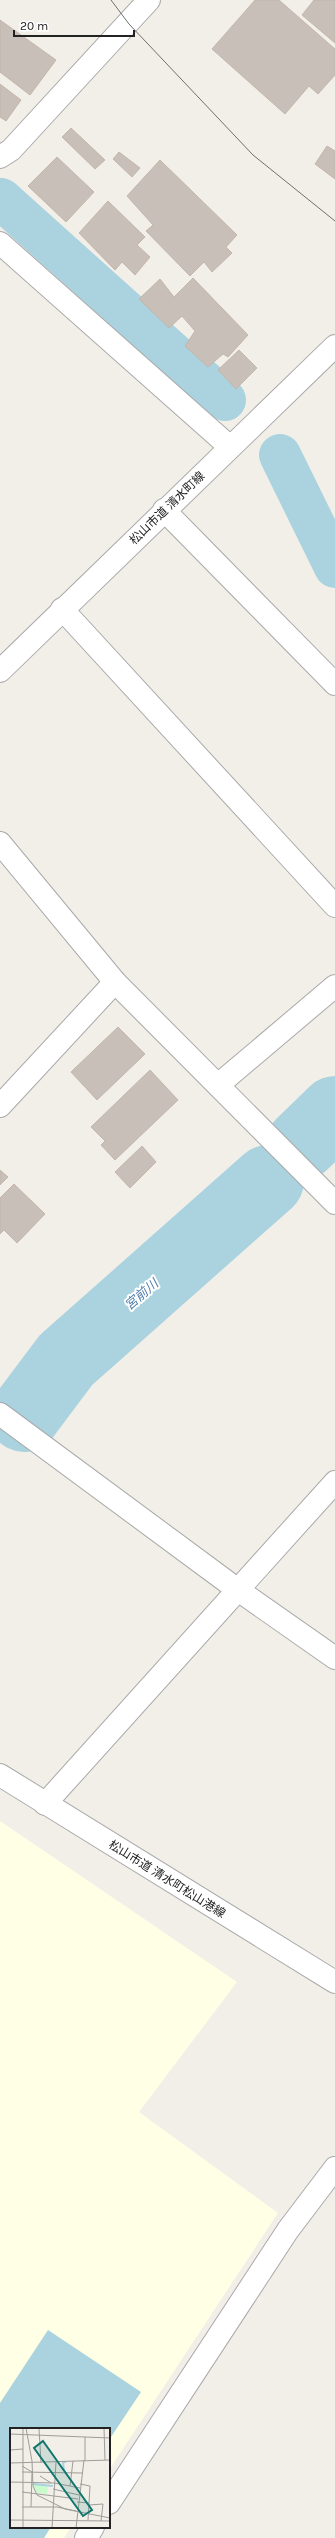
<svg xmlns="http://www.w3.org/2000/svg" width="335" height="2538" viewBox="0 0 335 2538" font-family="Karla,'Noto Sans JP',sans-serif">
<rect width="100%" height="100%" fill="#f2efe9"/>
<polygon fill="#ffffe5" points="0,1821 237,1982 139,2112 278,2213 109,2470 109,2429 11,2429 11,2527 71,2527 64,2538 0,2538"/>
<polygon fill="#aad3df" points="48,2330 141,2392 109,2440 109,2429 11,2429 11,2527 51,2527 44,2538 0,2538 0,2403"/>
<g fill="none" stroke-linecap="round" stroke-linejoin="round">
<g stroke="#aad3df" stroke-width="42">
<polyline points="1,199 225,400"/>
<polyline points="280,455 335,567"/>
</g>
<g stroke="#aad3df" stroke-width="72">
<polyline points="301,1145 335,1112"/>
<polyline points="24,1416 66,1360 268,1181"/>
</g>
</g>
<g fill="#c7bfb8" stroke="#c4b6ab">
<polygon points="255,0 279,0 335,49 335,75 318,94 309,86 285,114 212,49"/>
<polygon points="314,0 335,0 335,43 302,15"/>
<polygon points="0,20 56,60 30,95 0,72"/>
<polygon points="0,84 21,100 6,121 0,117"/>
<polygon points="71,128 105,160 95,169 62,137"/>
<polygon points="327,146 335,151 335,179 315,164"/>
<polygon points="119,152 140,168 132,177 113,159"/>
<polygon points="57,157 94,192 66,222 28,186"/>
<polygon points="160,160 237,235 226,247 232,253 212,272 204,262 190,276 146,231 153,225 127,196"/>
<polygon points="108,201 145,237 137,245 150,257 135,275 122,262 115,270 79,233"/>
<polygon points="193,278 248,335 228,357 223,354 208,367 185,346 195,331 182,316 169,328 139,299 160,279 174,297"/>
<polygon points="239,350 257,368 236,389 218,370"/>
<polygon points="118,1027 145,1054 97,1100 71,1072"/>
<polygon points="150,1070 178,1100 115,1160 101,1145 105,1141 91,1127"/>
<polygon points="142,1146 156,1162 130,1188 115,1172"/>
<polygon points="0,1170 8,1177 0,1185"/>
<polygon points="14,1184 45,1214 17,1243 4,1230 0,1234 0,1198"/>
</g>
<g fill="none" stroke-linecap="round" stroke-linejoin="round">
<g stroke="#a9a9a9" stroke-width="24">
<g id="minor">
<polyline points="0,157 11,150 149,0"/>
<polyline points="0,243 230,447"/>
<polyline points="164,510 335,684"/>
<polyline points="62,609 335,906"/>
<polyline points="0,671 335,346"/>
<polyline points="0,843 115,982 335,1203"/>
<polyline points="218,1085 335,986"/>
<polyline points="0,1106 115,982"/>
<polyline points="0,1414 238,1590 335,1658"/>
<polyline points="0,1775 335,1982"/>
<polyline points="45,1804 335,1482"/>
<polyline points="109,2503 288,2230 335,2168"/>
<polyline points="86,2538 93,2527"/>
</g>
</g>
<use href="#minor" stroke="#fff" stroke-width="22"/>
<polyline stroke="#707070" stroke-width="1" points="111,0 129,24 253,155 335,221"/>
</g>
<g text-anchor="middle" stroke-width="4" stroke-linejoin="round" paint-order="stroke">
<g font-size="12" fill="#222" stroke="#fff">
<text transform="translate(167 508) rotate(-44)" y="4">松山市道 清水町線</text>
<text transform="translate(167 1879) rotate(32)" y="4">松山市道 清水町松山港線</text>
</g>
<g font-size="13" font-style="italic" fill="#4a7aab" stroke="#fff">
<text transform="translate(141 1294) rotate(-41)" y="5">宮前川</text>
</g>
</g>
<g transform="translate(10 2428)">
<rect width="100" height="100" fill="#f2efe9"/>
<path d="M23 56 38 58 37 66 26 64Z" fill="#c8facc"/>
<path fill="none" stroke="#aad3df" stroke-width="2" d="M54 43 53 34H56M23 56 43 58"/>
<path fill="none" stroke="#9f9d99" stroke-width="1" d="M16 0 22 33 23 58 27 67 55 81 100 90M29 0 31 35M94 0 95 32M0 6 100 10M0 22 13 21M75 32V9M0 35 100 32M12 38 22 44 21 79M12 44 72 45M30 48 41 55M0 54 44 55 70 60M70 56 80 58 78 92M60 58 63 33M43 61 69 67M12 64 68 71M67 74 79 75M79 77 93 76 91 93M12 79H47L66 83M0 92 100 93M13 100V0M42 100 46 34M66 100 74 32"/>
<path fill="#0f766e" fill-opacity="0.15" stroke="#0f766e" stroke-width="2" d="M33 13 82 82 73 88 24 20Z"/>
<rect width="100" height="100" fill="none" stroke="#222" stroke-width="2"/>
</g>
<path d="M14 30v6h120v-6" fill="none" stroke="#222222" stroke-width="2"/>
<text x="20" y="30" font-size="12" fill="#222222" stroke="#ffffff" stroke-width="3" paint-order="stroke">20 m</text>
</svg>
